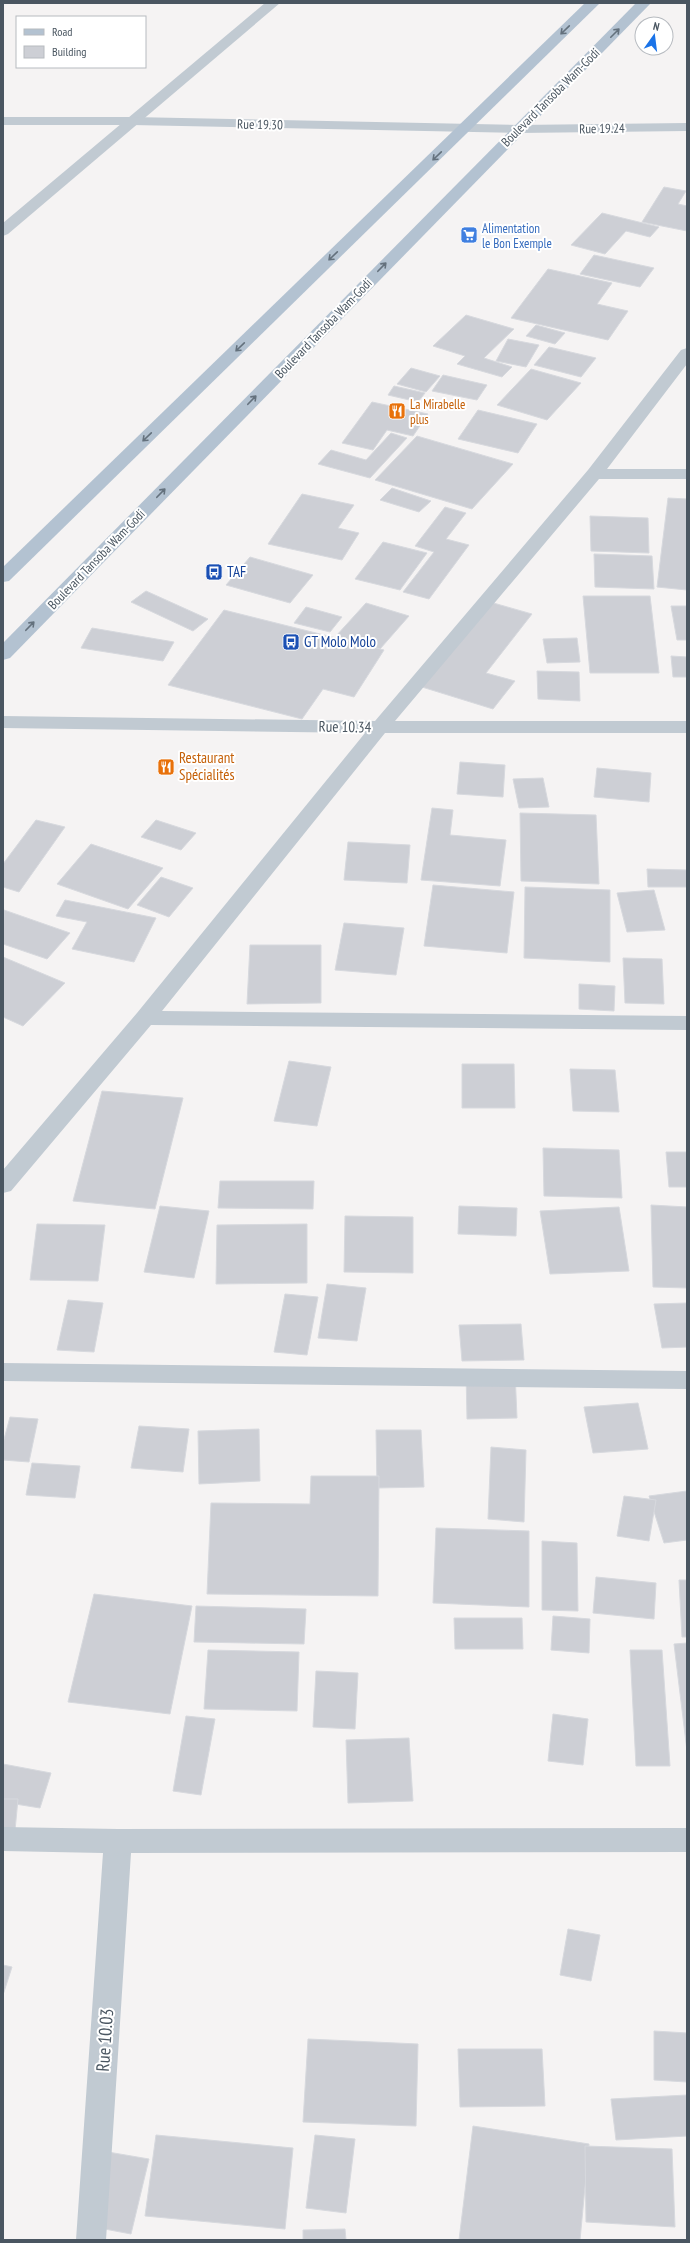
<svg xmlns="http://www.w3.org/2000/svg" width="690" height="2243" viewBox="0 0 690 2243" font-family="'PT Sans Narrow',sans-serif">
<rect width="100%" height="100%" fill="#f5f3f3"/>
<g fill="#cdcfd5" stroke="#d7d9de">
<polygon points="664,187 686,191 678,204 687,206 687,231 642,222"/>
<polygon points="602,213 659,227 650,237 626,231 605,254 571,245"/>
<polygon points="594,255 654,268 640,287 580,274"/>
<polygon points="548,269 612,283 597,304 628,311 608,340 511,318"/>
<polygon points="466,315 514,329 484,358 512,367 502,377 457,364 465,356 433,346"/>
<polygon points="536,325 565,333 555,344 526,336"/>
<polygon points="508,339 539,345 526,367 496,361"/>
<polygon points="549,347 596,358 581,377 534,365"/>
<polygon points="411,368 440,376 426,392 397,384"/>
<polygon points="531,369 581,383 547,420 497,405"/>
<polygon points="443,375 487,385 477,400 432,391"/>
<polygon points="394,386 425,393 418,402 388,395"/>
<polygon points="372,402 428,414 413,436 387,430 373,450 342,443"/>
<polygon points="478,410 537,424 518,453 458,439"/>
<polygon points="391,433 407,438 370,478 318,464 331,450 366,460"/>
<polygon points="417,436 513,464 472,509 375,480"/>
<polygon points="392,488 431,501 419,512 380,500"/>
<polygon points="302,494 354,505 338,528 359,533 342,560 268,544"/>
<polygon points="668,498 687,499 687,590 657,587"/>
<polygon points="445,507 466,513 446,539 469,545 429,599 403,592 434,552 415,546"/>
<polygon points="590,516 648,518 649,553 591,551"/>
<polygon points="383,542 427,553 400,590 355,579"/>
<polygon points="594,554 652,556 654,589 595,587"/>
<polygon points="250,557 313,575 290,603 226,585"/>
<polygon points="146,591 208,619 193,631 131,602"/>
<polygon points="583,596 650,596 659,673 590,673"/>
<polygon points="490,602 532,614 486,673 515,681 493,709 422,687"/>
<polygon points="366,603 409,616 380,649 336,636"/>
<polygon points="671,606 687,606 687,640 677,640"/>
<polygon points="306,607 342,617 330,632 294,623"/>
<polygon points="224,610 384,650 354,697 323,689 302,719 168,685"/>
<polygon points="92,628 174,642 163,661 81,648"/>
<polygon points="577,638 580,662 547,663 543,639"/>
<polygon points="671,656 687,657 687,677 673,677"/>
<polygon points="537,671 579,672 580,701 538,699"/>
<polygon points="460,762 505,765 503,797 457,794"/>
<polygon points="597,768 651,773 649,802 594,797"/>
<polygon points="543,778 549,807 519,808 513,779"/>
<polygon points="432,808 453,810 450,835 506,840 500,886 421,880"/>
<polygon points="520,813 596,815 599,884 521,881"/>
<polygon points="36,820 65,827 19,892 3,887 3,864"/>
<polygon points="156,820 196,833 181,850 141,837"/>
<polygon points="348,842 410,845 407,883 344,880"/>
<polygon points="91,844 163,868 128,909 57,884"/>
<polygon points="647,869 687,870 687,887 648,887"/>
<polygon points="161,877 193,888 169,917 137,905"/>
<polygon points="433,885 514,892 507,953 424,946"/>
<polygon points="525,887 610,890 610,962 524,958"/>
<polygon points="654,890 665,930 627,932 617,893"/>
<polygon points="65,900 156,918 134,962 72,949 87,922 56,916"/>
<polygon points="4,910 70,933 47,959 3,944"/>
<polygon points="344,923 404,928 396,975 335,970"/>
<polygon points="250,945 321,945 321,1003 247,1004"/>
<polygon points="3,957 65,983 23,1026 3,1017"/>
<polygon points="623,958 662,959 664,1004 625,1003"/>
<polygon points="579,984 615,986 614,1011 579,1009"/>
<polygon points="289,1061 331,1067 317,1126 274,1121"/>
<polygon points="462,1064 514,1064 515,1108 462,1108"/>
<polygon points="570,1069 615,1070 619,1112 573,1111"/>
<polygon points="102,1091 183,1098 155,1209 73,1201"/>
<polygon points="543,1148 619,1150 622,1198 544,1196"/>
<polygon points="666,1152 687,1152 687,1187 669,1187"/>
<polygon points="220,1181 314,1181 313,1209 218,1208"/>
<polygon points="651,1205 687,1207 687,1288 653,1287"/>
<polygon points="160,1206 209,1211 194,1278 144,1272"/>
<polygon points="459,1206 517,1208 516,1236 458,1234"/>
<polygon points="619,1207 629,1271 550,1274 540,1211"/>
<polygon points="345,1216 413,1217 413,1273 344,1272"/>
<polygon points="37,1224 105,1225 98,1281 30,1280"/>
<polygon points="307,1224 307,1283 216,1284 217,1225"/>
<polygon points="327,1284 366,1288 357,1341 318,1338"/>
<polygon points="285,1294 318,1297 307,1355 274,1352"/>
<polygon points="68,1300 103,1303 94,1352 57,1350"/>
<polygon points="687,1303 687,1347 662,1348 654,1304"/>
<polygon points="521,1324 524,1360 462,1361 459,1325"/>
<polygon points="466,1371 515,1372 517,1418 467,1419"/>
<polygon points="638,1403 648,1449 593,1453 584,1407"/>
<polygon points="10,1417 38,1419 29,1462 3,1460 3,1443"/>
<polygon points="139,1426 189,1429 183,1472 131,1468"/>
<polygon points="259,1429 260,1481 199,1484 198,1431"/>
<polygon points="376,1430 421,1430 424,1487 377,1488"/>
<polygon points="491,1447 526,1450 524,1522 488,1519"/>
<polygon points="32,1463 80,1466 75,1498 26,1495"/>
<polygon points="311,1476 379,1476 378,1596 207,1594 211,1503 310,1504"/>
<polygon points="687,1491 687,1540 664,1543 649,1496"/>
<polygon points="624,1496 656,1500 649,1541 617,1536"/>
<polygon points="436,1528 529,1531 529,1607 433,1603"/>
<polygon points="542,1541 577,1543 578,1611 542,1610"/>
<polygon points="596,1577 656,1583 654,1619 593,1613"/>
<polygon points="679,1580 687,1580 687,1637 682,1637"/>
<polygon points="94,1594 192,1606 170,1714 68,1702"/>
<polygon points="196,1606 306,1609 304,1644 194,1642"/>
<polygon points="553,1616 590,1619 589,1653 551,1650"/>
<polygon points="454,1618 522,1618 523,1649 455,1649"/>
<polygon points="687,1643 687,1751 674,1644"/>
<polygon points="208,1650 299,1652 297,1711 204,1709"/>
<polygon points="630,1650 662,1650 670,1766 636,1766"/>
<polygon points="316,1671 358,1673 355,1729 313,1727"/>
<polygon points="553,1714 588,1719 583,1765 548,1761"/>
<polygon points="186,1716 215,1719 201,1795 173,1791"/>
<polygon points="409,1738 413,1801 348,1803 346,1740"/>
<polygon points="3,1764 51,1773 40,1808 3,1802"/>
<polygon points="3,1799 18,1799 14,1841 3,1841"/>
<polygon points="568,1929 600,1935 591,1981 560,1975"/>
<polygon points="3,1965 12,1967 3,1995"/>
<polygon points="654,2031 687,2033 687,2082 654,2080"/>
<polygon points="308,2039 418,2044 416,2126 303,2122"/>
<polygon points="458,2049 542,2049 545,2106 460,2107"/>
<polygon points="687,2095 687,2136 616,2140 611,2099"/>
<polygon points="473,2126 589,2144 580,2240 459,2240"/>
<polygon points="156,2135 293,2148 285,2229 145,2216"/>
<polygon points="315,2135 355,2139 346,2213 306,2208"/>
<polygon points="585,2146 672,2149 675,2227 586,2222"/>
<polygon points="108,2152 149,2159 131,2234 89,2226"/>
<polygon points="345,2229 346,2240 303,2240 303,2230"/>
</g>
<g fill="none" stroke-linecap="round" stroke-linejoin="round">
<g fill="#c1cad2" fill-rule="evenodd">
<polygon points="265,3 280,3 8,234 3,236 3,223"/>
<polygon points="687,348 687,364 607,469 687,469 687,479 599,479 395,721 687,721 687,733 385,733 162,1011 687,1016 687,1030 151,1025 11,1191 3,1193 3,1170 137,1013 365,733 3,728 3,716 375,721 588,470 681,350"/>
<polygon points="3,1363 687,1371 687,1389 3,1381"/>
<polygon points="3,1827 118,1829 687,1828 687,1852 131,1853 106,2240 76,2240 103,1853 3,1851"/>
</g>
<polygon fill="#c1cad2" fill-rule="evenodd" points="3,117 132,117 518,125 687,123 687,131 518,133 132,125 3,125"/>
<g fill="#b3c2d1" fill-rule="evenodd">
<polygon points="585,3 600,3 9,581 3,582 3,567"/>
<polygon points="636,3 651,3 10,658 3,660 3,643"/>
</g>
</g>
<defs><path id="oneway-shaft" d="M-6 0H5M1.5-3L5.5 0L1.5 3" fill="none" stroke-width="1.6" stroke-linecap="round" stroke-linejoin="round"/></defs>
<g stroke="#64717d">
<use href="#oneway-shaft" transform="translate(565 30) rotate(136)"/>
<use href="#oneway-shaft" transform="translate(615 33) rotate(-45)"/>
<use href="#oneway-shaft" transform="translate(437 156) rotate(136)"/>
<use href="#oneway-shaft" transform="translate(333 256) rotate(136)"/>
<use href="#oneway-shaft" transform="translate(382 267) rotate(-46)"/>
<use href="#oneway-shaft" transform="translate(240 347) rotate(136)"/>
<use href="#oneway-shaft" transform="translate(252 400) rotate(-46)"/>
<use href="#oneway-shaft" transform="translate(147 437) rotate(136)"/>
<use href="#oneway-shaft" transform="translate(161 493) rotate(-46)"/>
<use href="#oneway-shaft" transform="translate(30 626) rotate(-46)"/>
</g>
<defs>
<g id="supermarket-square" transform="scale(0.9)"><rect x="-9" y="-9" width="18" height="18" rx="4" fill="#3f7fe0" stroke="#fff"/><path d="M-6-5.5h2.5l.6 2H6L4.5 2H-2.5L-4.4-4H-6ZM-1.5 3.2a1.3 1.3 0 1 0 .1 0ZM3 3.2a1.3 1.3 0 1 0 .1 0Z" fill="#fff"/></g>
<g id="restaurant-square" transform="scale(0.9)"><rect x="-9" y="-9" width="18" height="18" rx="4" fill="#e8710a" stroke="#fff"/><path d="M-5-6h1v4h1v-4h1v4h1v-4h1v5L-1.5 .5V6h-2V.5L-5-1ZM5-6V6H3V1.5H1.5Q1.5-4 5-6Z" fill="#fff"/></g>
<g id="bus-square" transform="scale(0.9)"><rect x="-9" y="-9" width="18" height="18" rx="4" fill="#1a4fb4" stroke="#fff"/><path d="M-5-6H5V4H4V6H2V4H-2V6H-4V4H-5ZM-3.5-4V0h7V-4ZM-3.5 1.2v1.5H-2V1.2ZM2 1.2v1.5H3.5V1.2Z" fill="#fff"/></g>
</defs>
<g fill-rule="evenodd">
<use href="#supermarket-square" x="469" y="235"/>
<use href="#restaurant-square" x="397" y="411"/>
<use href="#bus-square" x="214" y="572"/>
<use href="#bus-square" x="291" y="642"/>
<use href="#restaurant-square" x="166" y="767"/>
</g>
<g text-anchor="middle" stroke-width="4" stroke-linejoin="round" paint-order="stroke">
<g font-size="13" fill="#4a5661" stroke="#fff">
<text transform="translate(550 97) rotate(-45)" y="5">Boulevard Tansoba Wam-Godi</text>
<text transform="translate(260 124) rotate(1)" y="5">Rue 19.30</text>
<text transform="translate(602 128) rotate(-1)" y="5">Rue 19.24</text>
<text transform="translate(323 328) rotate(-46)" y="5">Boulevard Tansoba Wam-Godi</text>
<text transform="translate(96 559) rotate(-46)" y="5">Boulevard Tansoba Wam-Godi</text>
</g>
<g font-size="13" fill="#366cbe" stroke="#fff" text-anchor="start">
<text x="482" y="233">Alimentation<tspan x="482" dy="15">le Bon Exemple</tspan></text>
</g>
<g font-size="13" fill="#c56008" stroke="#fff" text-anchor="start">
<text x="410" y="409">La Mirabelle<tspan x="410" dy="15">plus</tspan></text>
</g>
<g font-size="15" fill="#164399" stroke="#fff" text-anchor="start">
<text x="227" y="577">TAF</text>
<text x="304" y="647">GT Molo Molo</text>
</g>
<g font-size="15" fill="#4a5661" stroke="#fff">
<text transform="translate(345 727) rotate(1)" y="5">Rue 10.34</text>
</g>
<g font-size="15" fill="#c56008" stroke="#fff" text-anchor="start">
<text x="179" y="763">Restaurant<tspan x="179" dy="17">Spécialités</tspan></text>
</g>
<g font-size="18" fill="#4a5661" stroke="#fff">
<text transform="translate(105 2040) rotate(-86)" y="6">Rue 10.03</text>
</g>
</g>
<rect width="690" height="2243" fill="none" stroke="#4a5661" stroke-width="8"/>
<rect x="16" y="16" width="130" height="52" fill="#ffffff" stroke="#b7bbc0"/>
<rect x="24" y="29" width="20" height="6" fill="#b3c2d1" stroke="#b7bbc0"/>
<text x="52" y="36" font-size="12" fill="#4a5661">Road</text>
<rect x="24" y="46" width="20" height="12" fill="#cdcfd5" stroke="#b7bbc0"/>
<text x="52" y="56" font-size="12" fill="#4a5661">Building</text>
<g transform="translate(654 36) rotate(14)"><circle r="19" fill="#ffffff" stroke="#b7bbc0"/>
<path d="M0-3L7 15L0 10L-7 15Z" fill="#1a73e8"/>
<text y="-6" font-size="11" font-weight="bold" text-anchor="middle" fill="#4a5661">N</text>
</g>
</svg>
